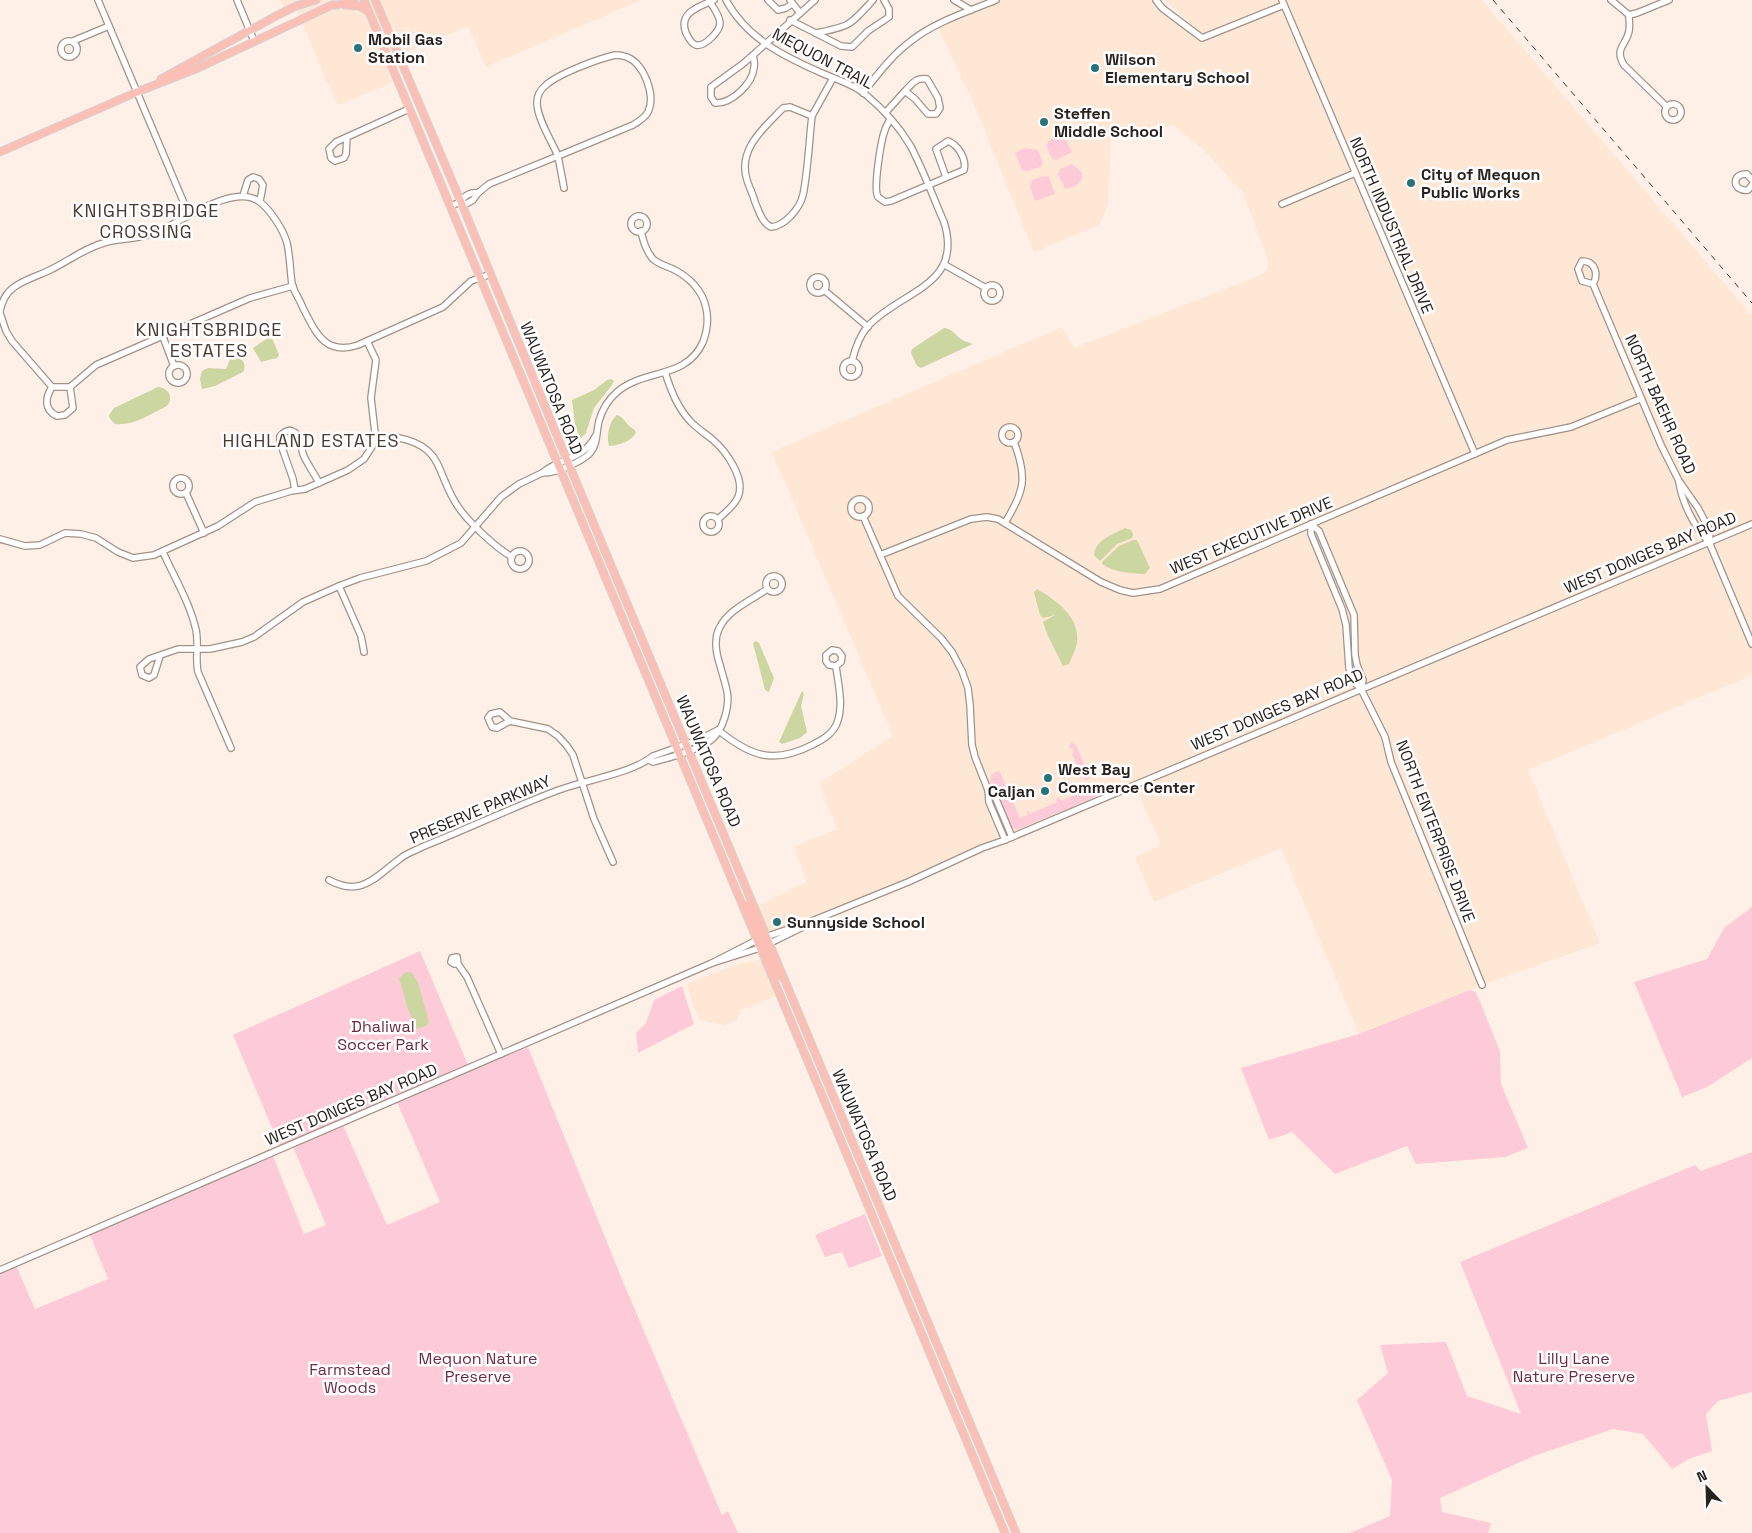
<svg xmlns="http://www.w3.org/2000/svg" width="1752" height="1533" viewBox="0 0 1752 1533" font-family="'Space Grotesk',sans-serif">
<rect width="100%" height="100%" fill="#fef0e6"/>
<g fill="#fee7d5">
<polygon points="280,0 641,0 486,67 468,26 402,54 385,63 393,82 339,105 325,78 295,5 284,9"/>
<polygon points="996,0 1156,0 1202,37 1200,32 1165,0 1482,0 1752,316 1752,675 1528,770 1600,943 1482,985 1359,1034 1281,848 1154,902 1135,857 1161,845 1135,785 813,921 770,943 755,907 807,882 794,847 837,829 819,783 893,736 772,452 1062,327 1074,348 1261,275 1268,269 1268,260 1243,193 1204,150 1174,126 1111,135 1108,204 1100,223 1094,227 1034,252 976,109 937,25"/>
<polygon points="761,960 776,996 741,1010 736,1021 724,1025 700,1020 693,1005 687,984 737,964"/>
</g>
<g fill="#fdcbd7">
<polygon points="1053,137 1064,137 1072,152 1057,160 1052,159 1046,145"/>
<polygon points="1024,148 1038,150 1043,163 1042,166 1028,171 1022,170 1015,153"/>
<polygon points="1072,164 1082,172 1082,180 1075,186 1065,189 1058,174 1060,169"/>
<polygon points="1044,176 1049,177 1055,194 1035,201 1030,187 1032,180"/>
<polygon points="1072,742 1076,745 1090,777 1089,779 1085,781 1083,777 1078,778 1082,776 1072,755 1074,750 1069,747"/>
<polygon points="998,771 1000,772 1020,818 1028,815 1027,811 1029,811 1030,814 1057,802 1056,799 1059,798 1061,801 1091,788 1091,785 1096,796 1081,804 1016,830 1010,825 990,782 991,775"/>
<polygon points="1752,907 1752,1058 1707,1087 1682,1097 1634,982 1707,959 1724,928"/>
<polygon points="420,951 468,1065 280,1147 233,1035"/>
<polygon points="682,986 694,1024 638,1053 636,1033 646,1023 654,1000"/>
<polygon points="1470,990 1476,992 1500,1051 1501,1084 1528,1148 1505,1157 1416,1164 1407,1146 1335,1174 1292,1132 1269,1140 1241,1068 1359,1034"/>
<polygon points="528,1047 624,1284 722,1515 728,1511 738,1533 0,1533 0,1272 16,1265 35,1309 108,1279 90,1235 273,1156 304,1234 326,1225 293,1147 343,1125 387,1225 440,1202 397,1102"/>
<polygon points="1752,1152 1752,1392 1718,1401 1706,1414 1712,1451 1689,1459 1672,1469 1643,1434 1613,1429 1534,1456 1440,1498 1442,1512 1491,1523 1488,1533 1350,1533 1390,1516 1392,1480 1357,1400 1388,1373 1380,1345 1446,1342 1467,1396 1521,1414 1460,1262 1695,1165 1701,1171"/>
<polygon points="865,1214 882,1256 849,1268 842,1252 825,1257 815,1235"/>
</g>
<g fill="#ccd6a1">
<path d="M944 328C953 329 955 335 961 339 965 342 969 342 973 344L921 368 917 366 911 353 912 349Z"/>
<polygon points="268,338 273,340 279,355 277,358 261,362 253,348"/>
<path d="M238 355C243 360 247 366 243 372L215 386 202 389 200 379 202 371 208 368 226 369 231 357Z"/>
<polygon points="611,379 614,381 612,385 594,408 586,433 580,439 575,424 572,400 594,390 607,380"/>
<path d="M158 387C169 388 174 398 167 406 150 414 134 426 115 424L110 419 109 415 114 408Z"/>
<path d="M617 415C625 417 626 426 635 430L636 433C631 441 618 446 609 446 606 437 609 421 617 415Z"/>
<path d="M1125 528 1131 530 1133 534 1132 538 1117 544 1100 561 1094 555C1095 540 1113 534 1125 528Z"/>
<path d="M1133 540H1137L1150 568 1145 574C1129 573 1116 573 1102 564V562L1119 546Z"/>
<path d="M1037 589C1056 600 1080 617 1077 642 1076 649 1072 657 1069 664L1063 666 1048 636 1043 622 1055 615 1043 618 1040 615 1034 592Z"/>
<polygon points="756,641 759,643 774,678 769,692 765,690 753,643"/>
<polygon points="802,691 804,694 801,706 807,732 800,738 782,744 779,742"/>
<polygon points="406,972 411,972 418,982 429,1022 426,1026 417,1029 408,1009 399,978"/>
</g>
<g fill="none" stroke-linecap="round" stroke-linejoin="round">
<g stroke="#a19287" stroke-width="8">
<g id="minor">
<polyline points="98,0 189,215"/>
<polyline points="237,0 254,41"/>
<path d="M726 0C747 39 785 57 824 74 838 80 853 84 865 94 882 108 898 125 910 145 923 169 933 197 944 222 964 286 902 290 868 326 860 335 855 349 852 361"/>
<polyline points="768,0 778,10 786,8 792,4"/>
<polyline points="790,0 800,13"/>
<polyline points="954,0 971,10"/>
<polyline points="1156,0 1162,8 1202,38 1284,5"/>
<polyline points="1282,0 1475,454"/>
<path d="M1611 0 1629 15C1629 20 1630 26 1629 31 1626 46 1614 48 1624 65L1667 107"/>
<path d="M710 2C713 7 720 16 720 23 720 31 705 47 696 45 691 44 688 37 686 33 678 13 698 7 714 0"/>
<polyline points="1629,15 1637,13 1669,0"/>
<polyline points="790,20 841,46 852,47 868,31 889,17 889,9 884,0"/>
<path d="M816 33C851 26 849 26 873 0"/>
<circle cx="69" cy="49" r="8"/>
<polyline points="73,41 109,26"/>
<path d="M615 55C619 55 624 56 627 57 644 64 656 95 648 112 645 118 639 121 633 125L558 156C552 142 537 118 537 103 537 96 540 90 545 86 557 74 598 59 615 55Z"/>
<path d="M753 55C754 59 755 63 754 67 753 84 731 104 715 103L711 97V87L744 63 815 0"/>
<path d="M863 93C878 74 892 55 911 41 935 22 967 12 996 0"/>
<circle cx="1673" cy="112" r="8"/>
<path d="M886 112 905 91 915 99 928 114H936L940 108 938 98 927 79C916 77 913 83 905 91"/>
<path d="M812 116C809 141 808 171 803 195 800 208 785 226 771 227 762 223 759 211 755 202 753 194 749 187 747 180 737 149 765 127 783 108L790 107 812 116 833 78"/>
<path d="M890 119C889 122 886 126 885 130 881 140 873 189 878 197L885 202 891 201 964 170C967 159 958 145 948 141L936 149 946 177"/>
<polyline points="347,137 346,154 344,158 335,161 331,158 329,149 336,142 409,109"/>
<path d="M1752 180 1747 174C1731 173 1732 192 1748 190L1752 185"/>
<polyline points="243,196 248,180 253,177 259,179 263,185 260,201"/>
<path d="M461 202C464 195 471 192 478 193"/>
<polyline points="1282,204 1355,173"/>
<polyline points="450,206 461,202 466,204 473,200 478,193 489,184 558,156 564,188"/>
<circle cx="639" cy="224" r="8"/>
<polyline points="945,265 986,288"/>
<circle cx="818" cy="285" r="8"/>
<path d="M1593 284 1582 281 1578 269 1582 261C1595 261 1599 274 1593 284L1661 445 1679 481 1698 508 1710 531 1709 542 1752 644"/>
<circle cx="992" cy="293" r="8"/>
<polyline points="824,290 868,327"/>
<path d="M0 311C2 301 5 294 13 288 23 280 38 276 50 270 69 261 86 247 107 242 124 238 140 239 156 233 181 222 234 182 260 202 271 211 283 229 287 243 290 256 290 270 292 284 294 292 300 300 303 308 316 333 325 356 358 345L443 307 471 281 491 274"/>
<polyline points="0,313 6,331 12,341 52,387 70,387 96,365 112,358 250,298 293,286"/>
<polyline points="163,337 174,366"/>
<circle cx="851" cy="369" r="8"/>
<circle cx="178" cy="374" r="9"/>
<path d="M665 372C671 391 678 409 692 423 698 429 706 434 713 440 726 451 746 479 738 497 734 506 725 513 718 519"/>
<path d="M52 387C45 398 44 410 57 416L65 415 73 408 70 387"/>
<circle cx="1010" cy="435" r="8"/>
<path d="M596 435C582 462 562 456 542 473 552 473 561 470 571 465 577 462 585 459 590 453 598 444 596 432 599 421 602 410 609 399 617 392 645 368 686 380 703 342 707 331 709 320 706 308 703 291 689 277 673 269 666 266 658 264 653 259 646 251 643 241 641 231"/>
<path d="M375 436C398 436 426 440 437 463 444 477 448 492 457 505 467 521 496 548 512 557"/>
<circle cx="181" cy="486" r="8"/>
<path d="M1679 482C1682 502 1694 527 1709 542"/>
<path d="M295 490 293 479 280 442V436C284 432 289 428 294 432 301 436 301 447 303 454 307 464 314 473 319 483"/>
<polyline points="186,493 204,533"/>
<circle cx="860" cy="508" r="9"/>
<circle cx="711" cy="524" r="8"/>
<polyline points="863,516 898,596 941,638 952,652 962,671 968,688 970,705 972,745 975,757 988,790 989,802 1005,840"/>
<path d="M1005 523C1024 490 1028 479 1014 442"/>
<polyline points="1311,524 1311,534 1342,609 1346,625 1349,668 1354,682 1361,689 1385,737 1391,762 1482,985"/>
<polyline points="1311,524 1319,531 1354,615 1355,655 1357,665 1363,680 1361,689"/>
<polyline points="0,539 25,546 40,545 65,533 81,534 96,538 118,552 133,558 154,555 218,526 255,502 291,491 305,489 348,470 364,459 373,445 375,433 371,398 376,360 367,341"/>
<circle cx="520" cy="560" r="9"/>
<path d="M163 552C174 577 190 603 196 630 199 644 195 658 198 672L231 748"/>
<polyline points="880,555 971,519 987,517 998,519 1101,582 1120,590 1133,593 1160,589 1507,440 1571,427 1640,399"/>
<circle cx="774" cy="584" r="8"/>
<polyline points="339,586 361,636 364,652"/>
<polyline points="160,656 154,675 149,678 142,675 140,667 149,659 178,649 210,649 242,642 254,637 303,602 339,586 360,578 426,561 461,543 501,497 519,484 542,473"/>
<polyline points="510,721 497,728 492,727 488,718 491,714 500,712 510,721 548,729 558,736 567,746 573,755 594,819 613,862"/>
<path d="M718 730C750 756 773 765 812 745 822 740 833 734 837 723 844 705 838 684 836 666L841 662 842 656 838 651 832 650 826 655V661L829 665 836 666"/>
<path d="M649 760 653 762C671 757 696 751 711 740 723 731 730 706 727 691 725 682 722 673 720 665 716 653 713 639 720 627 728 610 752 600 767 589"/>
<polyline points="988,790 996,799 1012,837"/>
<path d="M329 880C362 898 376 876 401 858 407 853 415 851 422 847 467 829 511 808 556 791 584 780 631 774 653 756L698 740 718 730"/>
<polyline points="712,963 757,940 812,921 908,882 982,848 1005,840 1752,524"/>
<polyline points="458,964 454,964 451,962 452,958 457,957 458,964 467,977 501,1054"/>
<polyline points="0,1270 712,963 760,948 807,925"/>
</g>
</g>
<g stroke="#d4d3d2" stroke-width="9">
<g id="major">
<polyline points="364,0 1005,1533"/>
<polyline points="375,0 461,202 567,460 1016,1533"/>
<polyline points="345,5 359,6 368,11"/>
<polyline points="161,79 276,16 296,6 316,0"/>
<polyline points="0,152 137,92 198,68 332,5 337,5 354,0"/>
<polyline points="746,905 749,909 760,935 765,941"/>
<path d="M757 940C771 945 773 965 780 976"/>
</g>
</g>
<use href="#minor" stroke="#fff" stroke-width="5.5"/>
<use href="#major" stroke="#fcbfb5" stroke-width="7"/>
<polyline stroke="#3f3834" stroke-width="1" stroke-dasharray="6 6" stroke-linecap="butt" points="1493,0 1752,303"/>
</g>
<g fill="#297378" stroke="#fff" stroke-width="2">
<circle cx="358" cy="48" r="5"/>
<circle cx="1095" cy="68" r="5"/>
<circle cx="1044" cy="122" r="5"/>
<circle cx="1411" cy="183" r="5"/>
<circle cx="1048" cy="778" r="5"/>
<circle cx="1045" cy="791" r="5"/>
<circle cx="777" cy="922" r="5"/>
</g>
<g text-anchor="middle" stroke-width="5" stroke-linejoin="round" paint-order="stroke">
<g font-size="16" font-weight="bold" fill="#29231f" stroke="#fff" text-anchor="start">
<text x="368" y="45">Mobil Gas<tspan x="368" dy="18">Station</tspan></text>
<text x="1105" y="65">Wilson<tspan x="1105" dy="18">Elementary School</tspan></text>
<text x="1054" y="119">Steffen<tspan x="1054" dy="18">Middle School</tspan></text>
<text x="1421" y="180">City of Mequon<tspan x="1421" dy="18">Public Works</tspan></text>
<text x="1058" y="775">West Bay<tspan x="1058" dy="18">Commerce Center</tspan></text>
<text x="1035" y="797" text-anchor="end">Caljan</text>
<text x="787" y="928">Sunnyside School</text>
</g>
<g font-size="16" fill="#29231f" stroke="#fff">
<text transform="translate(823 58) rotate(28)" y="6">MEQUON TRAIL</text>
<text transform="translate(1392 225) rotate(67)" y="6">NORTH INDUSTRIAL DRIVE</text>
<text transform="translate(552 388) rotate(68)" y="6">WAUWATOSA ROAD</text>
<text transform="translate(1661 404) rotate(66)" y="6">NORTH BAEHR ROAD</text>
<text transform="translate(1251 535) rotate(-23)" y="6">WEST EXECUTIVE DRIVE</text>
<text transform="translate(1650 552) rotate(-23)" y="6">WEST DONGES BAY ROAD</text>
<text transform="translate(1277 709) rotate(-23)" y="6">WEST DONGES BAY ROAD</text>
<text transform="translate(709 761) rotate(67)" y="6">WAUWATOSA ROAD</text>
<text transform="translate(480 809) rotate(-23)" y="6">PRESERVE PARKWAY</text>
<text transform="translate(1436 831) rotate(69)" y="6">NORTH ENTERPRISE DRIVE</text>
<text transform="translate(351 1104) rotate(-23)" y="6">WEST DONGES BAY ROAD</text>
<text transform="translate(865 1135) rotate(67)" y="6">WAUWATOSA ROAD</text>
</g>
<g font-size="16" fill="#6e2a41" stroke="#fff">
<text x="383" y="1032">Dhaliwal<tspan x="383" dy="18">Soccer Park</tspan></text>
<text x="478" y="1364">Mequon Nature<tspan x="478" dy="18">Preserve</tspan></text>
<text x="1574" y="1364">Lilly Lane<tspan x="1574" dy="18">Nature Preserve</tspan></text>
<text x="350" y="1375">Farmstead<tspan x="350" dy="18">Woods</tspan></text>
</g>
<g font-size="18" letter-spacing="1" fill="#483b31" stroke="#fff">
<text x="146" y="217">KNIGHTSBRIDGE<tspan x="146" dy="21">CROSSING</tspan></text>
<text x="209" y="336">KNIGHTSBRIDGE<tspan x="209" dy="21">ESTATES</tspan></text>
<text x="311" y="447">HIGHLAND ESTATES</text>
</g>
</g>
<g transform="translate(1707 1488) rotate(337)" stroke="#ffffff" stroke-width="4" paint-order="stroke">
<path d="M0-4L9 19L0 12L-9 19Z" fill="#29231f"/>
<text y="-8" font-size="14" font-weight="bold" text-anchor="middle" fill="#29231f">N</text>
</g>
</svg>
